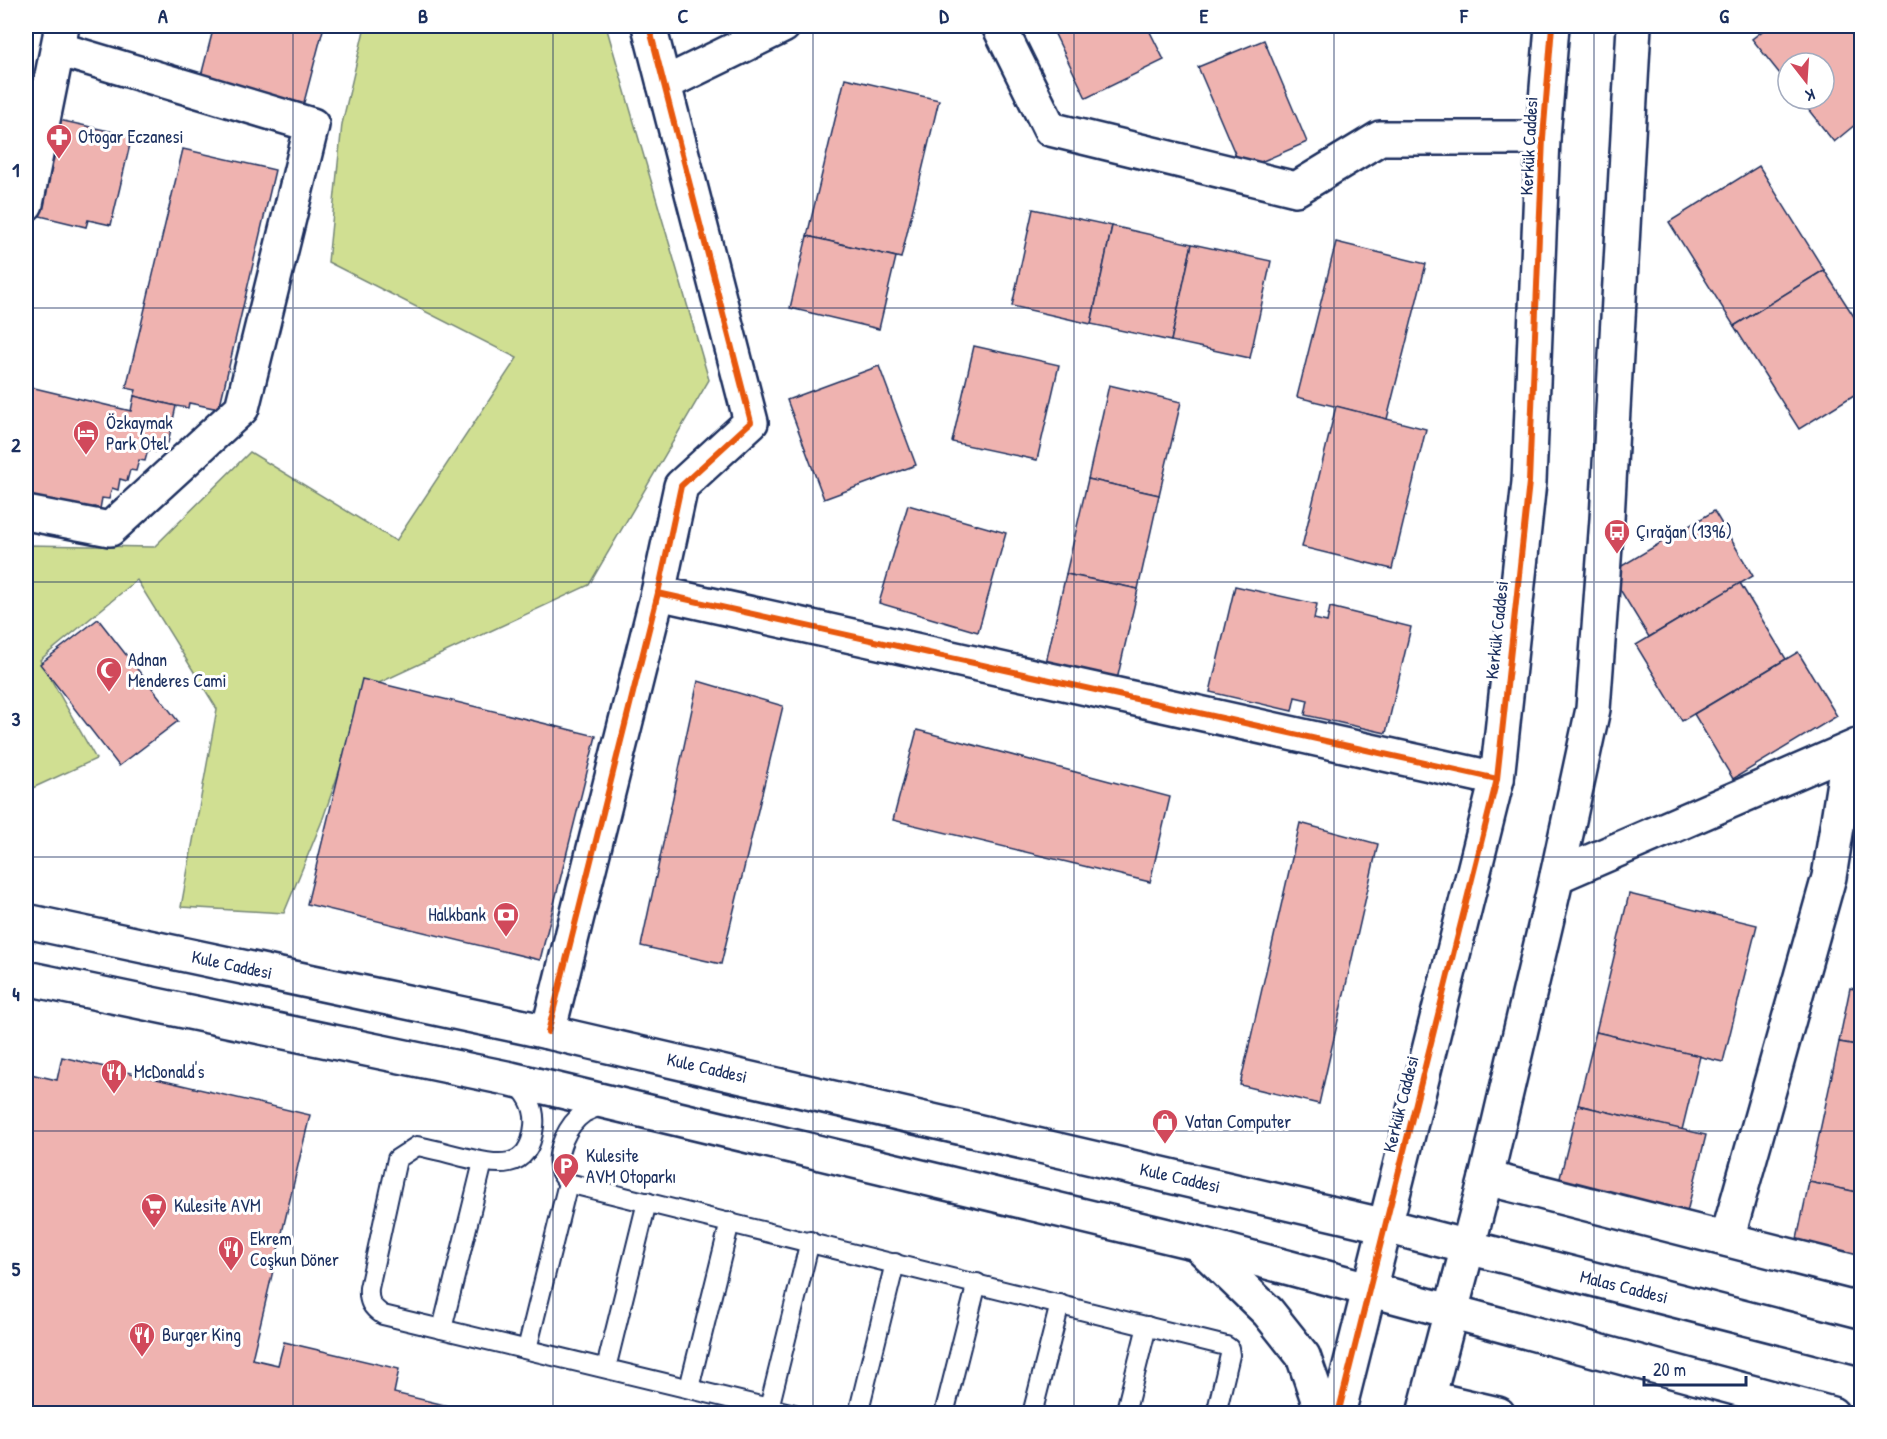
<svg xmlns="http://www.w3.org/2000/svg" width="1887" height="1439" viewBox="0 0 1887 1439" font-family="'Patrick Hand',sans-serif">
<rect width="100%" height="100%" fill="#fff"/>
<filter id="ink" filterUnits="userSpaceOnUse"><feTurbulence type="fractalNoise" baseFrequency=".0167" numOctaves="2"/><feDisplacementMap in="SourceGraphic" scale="12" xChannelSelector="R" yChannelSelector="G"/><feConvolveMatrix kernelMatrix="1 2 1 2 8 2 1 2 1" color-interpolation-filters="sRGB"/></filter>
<g filter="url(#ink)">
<polygon fill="#d0df92" stroke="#768778" stroke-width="1.5" points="365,26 606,26 709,380 589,585 368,688 322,821 284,913 181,907 217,709 137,580 40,660 96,759 26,791 26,545 154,547 250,452 396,541 517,358 328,262 342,124"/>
<g fill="#efb3b0" stroke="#1b2f5e" stroke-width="1.5">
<polygon points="214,26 324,26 303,106 200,80"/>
<polygon points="1051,26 1147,26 1164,60 1086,98"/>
<polygon points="1769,26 1845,26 1862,46 1862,119 1834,142 1800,99 1824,99 1824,63 1788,63 1788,84 1752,39"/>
<polygon points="1264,40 1307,142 1242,170 1198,67"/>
<polygon points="845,78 939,100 901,258 807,236"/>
<polygon points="59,120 132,136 111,225 88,220 86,227 36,215"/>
<polygon points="183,149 275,170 219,409 189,403 188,408 176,406 134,396 136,390 126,388"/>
<polygon points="1759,166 1824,270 1734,326 1669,222"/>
<polygon points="1033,209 1112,226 1091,324 1012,306"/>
<polygon points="1112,226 1192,244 1171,341 1091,324"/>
<polygon points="807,236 896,257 879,329 790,308"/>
<polygon points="1336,242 1426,264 1387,419 1297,397"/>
<polygon points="1192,244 1271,261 1250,358 1171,341"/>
<polygon points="1824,270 1862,329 1862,390 1799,429 1734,326"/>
<polygon points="974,346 1059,365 1037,460 952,442"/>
<polygon points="879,366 916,465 824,499 787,400"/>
<polygon points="1109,385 1181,402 1159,495 1088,479"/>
<polygon points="26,386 131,411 134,396 176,406 168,443 157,441 155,452 148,450 145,461 139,460 136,471 130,470 127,481 120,479 118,490 112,488 109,499 102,498 100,509 94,507 91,518 26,502"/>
<polygon points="1336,406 1426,429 1392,569 1302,547"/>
<polygon points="1088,479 1159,495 1138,589 1066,574"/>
<polygon points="908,505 1006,533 978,632 879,603"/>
<polygon points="1714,511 1753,576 1649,637 1610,573"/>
<polygon points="1066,574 1138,589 1116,684 1045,667"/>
<polygon points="1740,583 1786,659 1682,721 1636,645"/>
<polygon points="1235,586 1317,604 1314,619 1327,622 1330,607 1411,627 1386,733 1305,715 1308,700 1295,697 1292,711 1210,692"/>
<polygon points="98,619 178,721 119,766 40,664"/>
<polygon points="1798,652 1837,716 1733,779 1694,714"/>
<polygon points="362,679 596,736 540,960 307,904"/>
<polygon points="698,681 783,706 721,964 641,946"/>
<polygon points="917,730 1170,797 1150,882 893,820"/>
<polygon points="1300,823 1378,844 1319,1104 1240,1085"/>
<polygon points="1629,894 1757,925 1723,1062 1596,1032"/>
<polygon points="1850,988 1862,991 1862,1046 1839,1042"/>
<polygon points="1596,1032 1700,1056 1682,1130 1578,1105"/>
<polygon points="1839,1042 1862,1046 1862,1193 1809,1182"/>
<polygon points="62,1057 310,1115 252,1359 278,1365 284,1342 399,1369 394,1393 483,1414 26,1414 29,1393 26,1392 26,1073 57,1080"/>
<polygon points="1578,1105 1706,1135 1686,1216 1558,1186"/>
<polygon points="1809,1182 1862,1193 1862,1258 1796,1244"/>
</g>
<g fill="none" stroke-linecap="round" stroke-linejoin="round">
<g stroke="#1b2f5e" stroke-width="22">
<g id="service">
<path d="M514 1082C528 1094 536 1108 534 1126 529 1173 496 1165 463 1157 448 1153 433 1149 417 1146L397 1159 369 1288C368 1301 371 1307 383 1315L794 1414"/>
<path d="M606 1104C598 1107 591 1109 584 1113 568 1124 554 1152 560 1171 562 1175 566 1180 568 1183L1226 1346 1229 1348 1230 1355 1216 1414"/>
<polyline points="442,1329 483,1162"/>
<polyline points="527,1349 568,1183"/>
<polyline points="606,1368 647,1202"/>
<polyline points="689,1388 730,1222"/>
<polyline points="769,1408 810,1241"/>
<polyline points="858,1414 895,1263"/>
<polyline points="944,1414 977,1283"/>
<polyline points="1032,1414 1060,1304"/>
<polyline points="1125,1414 1147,1326"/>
</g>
</g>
<g stroke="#1b2f5e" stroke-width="38">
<g id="minor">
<polyline points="999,26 1050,129 1296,189 1380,138 1543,138"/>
<polyline points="664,84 783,26"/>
<polyline points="26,204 62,26"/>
<polyline points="26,513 110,529 242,408 312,125 58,49"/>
<polyline points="658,593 1497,779"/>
<polyline points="1557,876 1862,744"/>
<polyline points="548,1032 658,593 681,486 751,422 649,26"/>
<polyline points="1486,1178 1862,1274"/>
<polyline points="1727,1239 1829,877 1849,750"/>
<polyline points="1429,1398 1498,1414"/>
</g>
</g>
<g stroke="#1b2f5e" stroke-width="38">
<g id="tertiary">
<polyline points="1338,1414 1497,779 1529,482 1543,138 1552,26"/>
<polyline points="1424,1414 1486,1178 1557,876 1593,709 1607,519 1634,26"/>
</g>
</g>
<g stroke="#1b2f5e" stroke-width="38">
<g id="secondary">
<polyline points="26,921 548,1032 1386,1226 1862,1348"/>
<polyline points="26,978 511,1079 1197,1243 1832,1414"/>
<polyline points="1200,1246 1268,1312 1303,1356 1323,1414"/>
</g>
</g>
<use href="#service" stroke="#fff" stroke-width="18"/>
<use href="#minor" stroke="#fff" stroke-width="33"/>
<use href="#tertiary" stroke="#fff" stroke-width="33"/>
<use href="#secondary" stroke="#fff" stroke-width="33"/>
<g stroke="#fff" stroke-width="10">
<g id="cycleway">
<polyline points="658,593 1497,779"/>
<polyline points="548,1032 658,593 681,486 751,422 649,26"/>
<polyline points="1338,1414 1497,779 1529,482 1543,138 1552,26"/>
</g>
</g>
<use href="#cycleway" stroke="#e8590c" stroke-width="6"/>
</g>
</g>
<path fill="none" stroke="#1b2f5e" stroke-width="1.5" stroke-opacity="0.55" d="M293 26V1414M553 26V1414M813 26V1414M1074 26V1414M1334 26V1414M1594 26V1414M26 308H1862M26 582H1862M26 857H1862M26 1131H1862"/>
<defs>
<g id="pharmacy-pin" transform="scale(1.35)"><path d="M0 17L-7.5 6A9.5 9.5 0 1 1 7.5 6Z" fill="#d1495b" stroke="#fff"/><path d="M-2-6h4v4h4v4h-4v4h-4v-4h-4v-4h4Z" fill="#fff"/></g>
<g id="hotel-pin" transform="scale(1.35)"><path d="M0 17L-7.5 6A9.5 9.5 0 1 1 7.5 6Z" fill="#d1495b" stroke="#fff"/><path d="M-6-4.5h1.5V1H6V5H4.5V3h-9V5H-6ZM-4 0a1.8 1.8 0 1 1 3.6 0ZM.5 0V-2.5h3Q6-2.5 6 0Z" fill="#fff"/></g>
<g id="bus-pin" transform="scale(1.35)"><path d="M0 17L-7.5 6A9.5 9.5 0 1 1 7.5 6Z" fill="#d1495b" stroke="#fff"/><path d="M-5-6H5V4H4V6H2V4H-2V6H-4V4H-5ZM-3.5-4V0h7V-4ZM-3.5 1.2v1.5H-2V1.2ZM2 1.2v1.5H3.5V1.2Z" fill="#fff"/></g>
<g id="mosque-pin" transform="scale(1.35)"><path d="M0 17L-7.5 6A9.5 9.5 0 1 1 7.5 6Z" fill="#d1495b" stroke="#fff"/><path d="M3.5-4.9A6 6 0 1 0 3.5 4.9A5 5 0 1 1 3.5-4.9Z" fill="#fff"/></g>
<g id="bank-pin" transform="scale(1.35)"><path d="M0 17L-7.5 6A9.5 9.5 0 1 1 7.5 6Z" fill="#d1495b" stroke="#fff"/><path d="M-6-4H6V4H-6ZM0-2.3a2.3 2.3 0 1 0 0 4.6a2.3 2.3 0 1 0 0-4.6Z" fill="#fff"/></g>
<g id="restaurant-pin" transform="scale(1.35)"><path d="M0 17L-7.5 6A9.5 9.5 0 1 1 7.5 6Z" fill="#d1495b" stroke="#fff"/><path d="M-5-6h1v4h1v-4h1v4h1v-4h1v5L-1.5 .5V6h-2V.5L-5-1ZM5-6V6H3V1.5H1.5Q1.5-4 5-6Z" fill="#fff"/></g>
<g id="shop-pin" transform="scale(1.35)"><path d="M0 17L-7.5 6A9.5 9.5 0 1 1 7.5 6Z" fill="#d1495b" stroke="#fff"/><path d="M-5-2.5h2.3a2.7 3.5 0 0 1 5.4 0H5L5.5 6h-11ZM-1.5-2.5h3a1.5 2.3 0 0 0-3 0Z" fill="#fff"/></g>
<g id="parking-pin" transform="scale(1.35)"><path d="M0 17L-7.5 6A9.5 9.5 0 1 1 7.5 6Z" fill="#d1495b" stroke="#fff"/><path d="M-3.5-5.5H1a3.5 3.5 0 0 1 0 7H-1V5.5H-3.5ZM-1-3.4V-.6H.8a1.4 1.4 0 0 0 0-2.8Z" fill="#fff"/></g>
<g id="supermarket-pin" transform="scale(1.35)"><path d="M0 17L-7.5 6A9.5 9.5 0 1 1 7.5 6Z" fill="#d1495b" stroke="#fff"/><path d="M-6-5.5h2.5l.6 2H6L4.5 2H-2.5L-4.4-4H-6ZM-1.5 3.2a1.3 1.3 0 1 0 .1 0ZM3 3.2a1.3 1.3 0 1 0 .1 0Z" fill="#fff"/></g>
</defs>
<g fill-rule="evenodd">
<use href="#pharmacy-pin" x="59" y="137"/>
<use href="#hotel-pin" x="86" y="433"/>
<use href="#bus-pin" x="1617" y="532"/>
<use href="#mosque-pin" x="109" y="670"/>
<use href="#bank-pin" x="506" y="915"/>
<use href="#restaurant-pin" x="114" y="1072"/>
<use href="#shop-pin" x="1165" y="1122"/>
<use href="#parking-pin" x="566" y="1166"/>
<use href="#supermarket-pin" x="154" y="1206"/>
<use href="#restaurant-pin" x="231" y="1249"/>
<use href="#restaurant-pin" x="142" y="1335"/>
</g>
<g text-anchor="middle" stroke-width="6" stroke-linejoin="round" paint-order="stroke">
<g font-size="18" fill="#1b2f5e" stroke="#fff" text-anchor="start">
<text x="78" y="143">Otogar Eczanesi</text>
<text x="106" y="429">Özkaymak<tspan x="106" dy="21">Park Otel</tspan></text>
<text x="1636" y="538">Çırağan (1396)</text>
<text x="128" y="666">Adnan<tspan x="128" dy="21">Menderes Cami</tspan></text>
<text x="486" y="921" text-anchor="end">Halkbank</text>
<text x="134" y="1078">McDonald's</text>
<text x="1184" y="1128">Vatan Computer</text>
<text x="586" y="1162">Kulesite<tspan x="586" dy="21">AVM Otoparkı</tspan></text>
<text x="174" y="1212">Kulesite AVM</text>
<text x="250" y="1245">Ekrem<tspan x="250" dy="21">Coşkun Döner</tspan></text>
<text x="162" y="1341">Burger King</text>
</g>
<g font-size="18" fill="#1b2f5e" stroke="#fff">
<text transform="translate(1529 146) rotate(-87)" y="6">Kerkük Caddesi</text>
<text transform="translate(1497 630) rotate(-84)" y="6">Kerkük Caddesi</text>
<text transform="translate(232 965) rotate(12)" y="6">Kule Caddesi</text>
<text transform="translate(707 1068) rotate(13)" y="6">Kule Caddesi</text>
<text transform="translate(1401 1104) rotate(-76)" y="6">Kerkük Caddesi</text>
<text transform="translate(1180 1178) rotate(13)" y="6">Kule Caddesi</text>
<text transform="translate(1624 1287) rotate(14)" y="6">Malas Caddesi</text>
</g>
</g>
<rect width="1887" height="1439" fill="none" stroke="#fff" stroke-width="66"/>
<g transform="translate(1806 81) rotate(163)"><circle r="28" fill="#ffffff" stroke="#a4acbf" stroke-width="1.5"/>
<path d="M0-4.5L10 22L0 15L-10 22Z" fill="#d1495b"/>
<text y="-9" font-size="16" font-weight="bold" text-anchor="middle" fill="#1b2f5e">K</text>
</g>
<path d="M1644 1376v9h102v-9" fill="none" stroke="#1b2f5e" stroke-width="3"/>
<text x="1653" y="1376" font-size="18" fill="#1b2f5e" stroke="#ffffff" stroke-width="4.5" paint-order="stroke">20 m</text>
<rect x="33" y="33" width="1821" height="1373" fill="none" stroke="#1b2f5e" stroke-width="2"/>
<g font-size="20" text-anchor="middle" font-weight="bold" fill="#1b2f5e">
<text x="163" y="23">A</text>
<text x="423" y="23">B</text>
<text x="683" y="23">C</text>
<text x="944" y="23">D</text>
<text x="1204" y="23">E</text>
<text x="1464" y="23">F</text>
<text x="1724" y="23">G</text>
<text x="16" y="177">1</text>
<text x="16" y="452">2</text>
<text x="16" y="726">3</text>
<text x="16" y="1001">4</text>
<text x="16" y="1276">5</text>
</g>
</svg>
